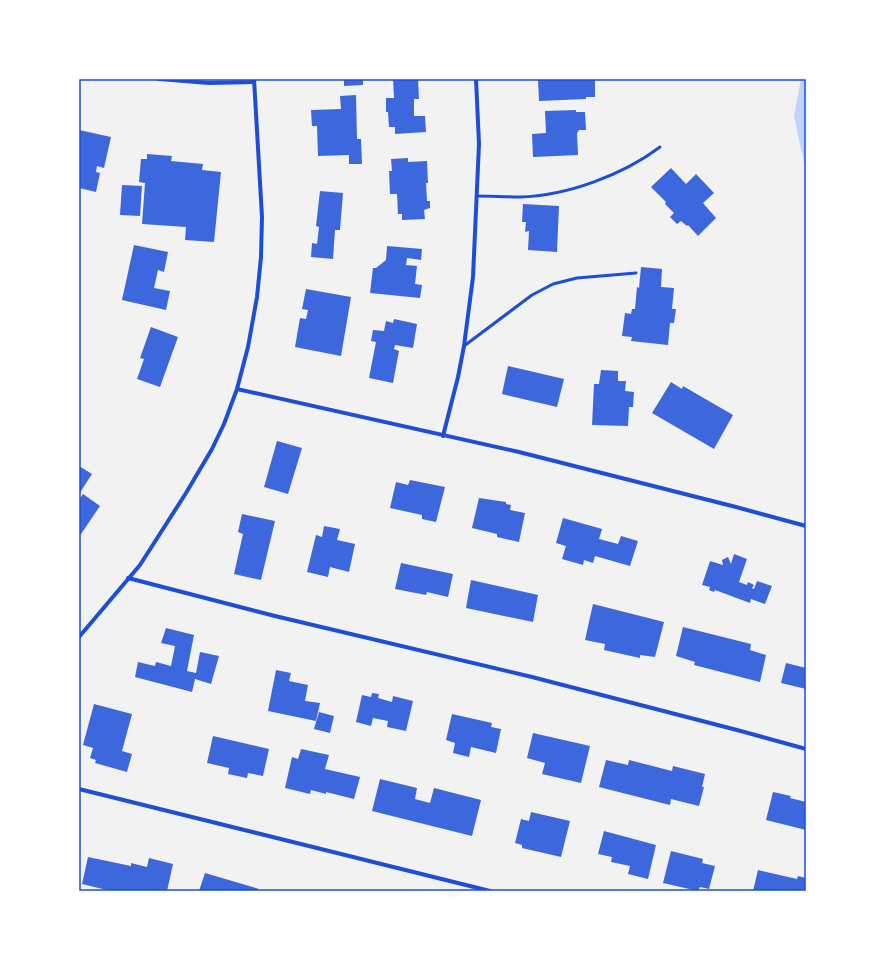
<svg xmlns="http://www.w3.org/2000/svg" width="885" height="970" viewBox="0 0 885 970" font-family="'Titillium Web',sans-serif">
<rect width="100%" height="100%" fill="#f2f2f2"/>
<polygon fill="#bfd3fe" points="801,79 806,79 806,172 794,116"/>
<g fill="#3d67dc">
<polygon points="344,79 363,79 363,85 344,86"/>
<polygon points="393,79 418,79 419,99 414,99 414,116 425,116 426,132 395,134 395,127 389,127 388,112 386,112 386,98 394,98"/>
<polygon points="538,79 595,79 595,97 586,97 586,99 539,101"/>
<polygon points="356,95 357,139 361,139 362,164 349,164 349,155 318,156 317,126 312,126 311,110 341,109 340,96"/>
<polygon points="576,110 576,112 585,112 586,130 579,130 577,133 578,155 533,157 532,134 546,133 545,111"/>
<polygon points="79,130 111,137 104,168 97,166 96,172 100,173 96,192 79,188"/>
<polygon points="147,154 172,156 171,161 203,164 202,170 221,172 214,242 185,240 186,227 142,224 145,183 139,182 141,159 147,159"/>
<polygon points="408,158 408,162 427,161 428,183 426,183 427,201 430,201 430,208 424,210 425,219 402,220 402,214 398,214 397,194 390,194 389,171 392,171 391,159"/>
<polygon points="671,168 686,184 696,174 714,193 703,203 716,218 698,236 688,225 687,226 681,221 677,224 670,217 674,213 665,204 666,202 651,187"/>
<polygon points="122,185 142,186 140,216 120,215"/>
<polygon points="320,191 343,193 340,230 335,230 333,259 311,257 312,243 317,244 319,227 316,226"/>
<polygon points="523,204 559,206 557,252 528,250 529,231 525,232 526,222 522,222"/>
<polygon points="134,245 168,252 164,272 158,270 154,288 170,291 166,310 122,300"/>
<polygon points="387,246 422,249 421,260 407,258 406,265 417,266 415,284 422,285 420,298 370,293 373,268 376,268 386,260"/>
<polygon points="641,267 662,269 661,287 674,288 672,309 676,309 674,323 670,323 668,345 631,341 632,337 622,336 625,313 631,314 632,309 635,309 637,287 639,288"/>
<polygon points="306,289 351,297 341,356 295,347 300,318 306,319 308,310 302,309"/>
<polygon points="394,319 417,324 413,348 395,345 394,349 399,351 393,383 369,378 376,342 371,341 373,330 384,331 386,321 393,323"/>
<polygon points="151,327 178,337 160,387 137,379 144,359 140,358"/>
<polygon points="508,366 564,379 557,407 502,394"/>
<polygon points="601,370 618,371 618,381 626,381 625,391 634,392 633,407 629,407 628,426 592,425 594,384 599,384"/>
<polygon points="671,382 682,389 683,386 733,415 714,449 652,413"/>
<polygon points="277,441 302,448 288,494 264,487"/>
<polygon points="79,466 92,474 79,494"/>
<polygon points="410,480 445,487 436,522 422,519 422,515 390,508 396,482 408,485"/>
<polygon points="83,494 100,506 79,537 79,500"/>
<polygon points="479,498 506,502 506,504 511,505 510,510 525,513 519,542 497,537 497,534 472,528"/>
<polygon points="242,514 275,521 261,580 234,574 243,534 238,532"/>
<polygon points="563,518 602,529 599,539 618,544 621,536 638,541 630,566 595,556 593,563 584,560 583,565 562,559 566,546 556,543"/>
<polygon points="324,526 340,529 337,540 355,544 349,572 330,567 328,577 307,572 316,535 322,537"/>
<polygon points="734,554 747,559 739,582 747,585 748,582 754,585 752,588 754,589 757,581 772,586 765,604 751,599 750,603 715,590 714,592 709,590 710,587 702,585 710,561 723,565 722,560 728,557 731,564"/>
<polygon points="401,563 453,574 448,597 427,592 426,595 395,589"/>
<polygon points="471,580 538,595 533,622 466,608"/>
<polygon points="593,604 664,622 655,657 640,655 640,658 604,650 605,644 585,640"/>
<polygon points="683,627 751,644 750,650 766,655 760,682 694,665 695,662 676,656"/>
<polygon points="166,628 194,635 187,671 196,673 200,652 219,656 211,684 195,679 192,692 135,677 138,662 155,666 156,662 171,666 175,646 161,643"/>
<polygon points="786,663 806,668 806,689 781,683"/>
<polygon points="276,670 291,673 289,681 308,685 305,701 320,703 316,721 268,711"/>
<polygon points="372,693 379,694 378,698 392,702 393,696 413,701 406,731 387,727 388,721 373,718 371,726 356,722 362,695 371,697"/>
<polygon points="94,704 132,714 122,751 132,754 127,772 95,763 96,760 90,758 93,748 83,745"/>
<polygon points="319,712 334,716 330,733 314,729"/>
<polygon points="452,714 492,723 491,727 501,729 496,753 471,747 469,757 453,753 455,743 446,740"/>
<polygon points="533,733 590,746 581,783 542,774 545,763 527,758"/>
<polygon points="213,736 269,749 263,776 248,773 247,778 228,774 229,768 207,763"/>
<polygon points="301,749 329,755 325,769 360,777 354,799 326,792 326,794 311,790 310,794 285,788 292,757 298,759"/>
<polygon points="606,760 628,765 629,760 672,771 673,766 705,774 702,787 704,787 699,806 671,799 670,805 599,787"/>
<polygon points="380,779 417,788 415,799 430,803 434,788 481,800 472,836 372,811"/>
<polygon points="773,792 791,796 790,798 806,802 806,830 766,820"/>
<polygon points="531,812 570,821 561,857 522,848 522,845 515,843 521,819 529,821"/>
<polygon points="604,831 656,845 648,879 628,874 630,866 611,862 612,857 598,854"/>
<polygon points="671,851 703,859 702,863 715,866 709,889 700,887 698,891 663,883"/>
<polygon points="88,857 131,866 131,863 147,867 149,858 173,864 167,891 111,891 82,884"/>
<polygon points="758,870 797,879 798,876 806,878 806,891 753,891"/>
<polygon points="205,873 259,889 258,891 199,891"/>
</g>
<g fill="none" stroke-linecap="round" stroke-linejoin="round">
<g stroke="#1d4ed8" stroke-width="3">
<path d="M477 196C491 196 506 197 520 197 566 196 623 175 660 147"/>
<polyline points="464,346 532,295 553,284 577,278 636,273"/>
</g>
<g stroke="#1d4ed8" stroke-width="4">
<polyline points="159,79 209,83 254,82"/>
<polyline points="237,389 519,452 736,507 806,526"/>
<polyline points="443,436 458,377 464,346 473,277 479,144 476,79"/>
<polyline points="128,578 275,616 532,677 737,730 806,749"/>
<polyline points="79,637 140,565 186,493 212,449 224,424 237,389 248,347 257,297 261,257 262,217 254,79"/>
<polyline points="79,789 490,891"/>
</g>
</g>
<rect width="885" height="970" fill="none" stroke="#ffffff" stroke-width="160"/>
<rect x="80" y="80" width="725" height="810" fill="none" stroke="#1d4ed8" stroke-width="1.5"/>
</svg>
